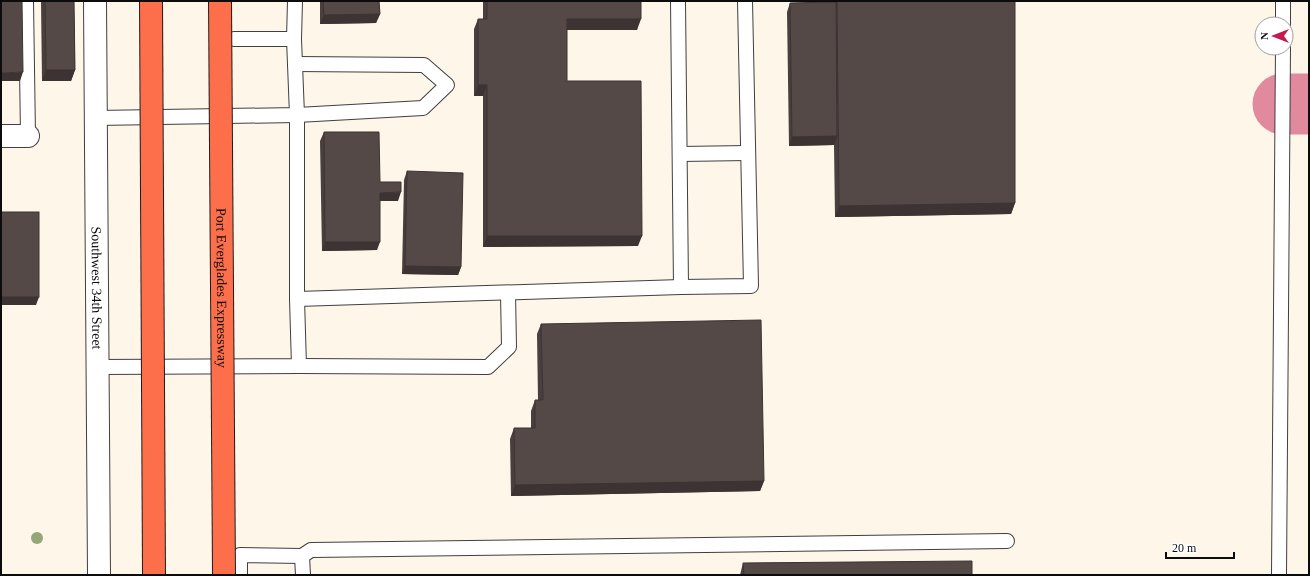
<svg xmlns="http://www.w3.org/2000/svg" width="1310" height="576" viewBox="0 0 1310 576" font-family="Georgia,serif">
<rect width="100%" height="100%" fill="#fff6ea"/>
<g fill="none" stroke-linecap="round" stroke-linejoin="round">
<polyline stroke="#e1899d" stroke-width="61" points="1283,104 1309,104"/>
<g stroke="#3f3f3f" stroke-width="16">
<g id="service">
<polyline points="26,1 28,136"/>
<polyline points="1283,24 1283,1"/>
<polyline points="234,39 294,39"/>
<polyline points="95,118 297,115 423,108 447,85 424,65 295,64"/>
<polyline points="680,154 748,153"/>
<polyline points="681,287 751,286 745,1"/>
<polyline points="297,299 681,287 678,1"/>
<polyline points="299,366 488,367 509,347 508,293"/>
<polyline points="98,367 299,366 297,299 297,115 294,39 295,1"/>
<polyline points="302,556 303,575"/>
<polyline points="240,575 240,555 302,556 311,550 1007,541"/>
<polyline points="1279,575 1283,48"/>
</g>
</g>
<g stroke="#3f3f3f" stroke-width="24">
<polyline id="minor" points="1,136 28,136"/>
</g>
<g stroke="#3f3f3f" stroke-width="24">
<g id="tertiary">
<path id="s1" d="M95 1 99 575"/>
</g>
</g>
<use href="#service" stroke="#fff" stroke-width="14"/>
<use href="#minor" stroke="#fff" stroke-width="22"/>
<use href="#tertiary" stroke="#fff" stroke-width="22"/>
<g stroke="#1d1d1d" stroke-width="24" stroke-linecap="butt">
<g id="motorway-bridge">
<polyline points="151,1 154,575"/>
<path id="s2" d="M220 1 224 575"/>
</g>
</g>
<use href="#motorway-bridge" stroke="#fd6e4b" stroke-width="22"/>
</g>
<circle fill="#94a777" cx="37" cy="538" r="6"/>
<g fill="#493f3e">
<polygon points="41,1 74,1 75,70 71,81 42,81"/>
<polygon points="320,1 379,1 380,14 376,23 320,24"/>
<polygon points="483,1 641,1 637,30 567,30 567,81 638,246 483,247 483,96 474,96 474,29 478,19 483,19"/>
<polygon points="836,1 1015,1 1015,203 1011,214 835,217 834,145 789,146 787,12 790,3 836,2"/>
<polygon points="324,132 380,182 398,201 380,201 377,250 322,251 320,141"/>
<polygon points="407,171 461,267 458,275 402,274 404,180"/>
<polygon points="541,324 764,481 760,491 511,496 510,439 514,428 531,428 531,411 535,400 538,400 537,334"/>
<polygon points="743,563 972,575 740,575"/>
</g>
<g fill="#3c3332">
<polygon points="380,14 376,23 320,24 324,15"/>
<polygon points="567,19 641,19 637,30 563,30"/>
<polygon points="46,70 75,70 71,81 42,81"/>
<polygon points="23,72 20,81 1,81 1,73"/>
<polygon points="478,85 487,85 483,96 474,96"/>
<polygon points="837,136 834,145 789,146 792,137"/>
<polygon points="401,192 398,201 377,201 380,193"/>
<polygon points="1015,203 1011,214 835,217 839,206"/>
<polygon points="487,236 642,236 638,246 483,247"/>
<polygon points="325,242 380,242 377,250 322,251"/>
<polygon points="405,266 461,267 458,275 402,274"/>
<polygon points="1,297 39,297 36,305 1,305"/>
<polygon points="764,481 760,491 511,496 515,485"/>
</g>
<g fill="#554948" stroke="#3c3332">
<polygon points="1,1 22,1 23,72 1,73"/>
<polygon points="45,1 74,1 75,70 46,70"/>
<polygon points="323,1 379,1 380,14 324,15"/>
<polygon points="487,1 641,1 641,19 567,19 567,81 641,81 642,236 487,236 487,85 478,85 478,19 487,19"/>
<polygon points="837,1 1015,1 1015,203 839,206"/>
<polygon points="836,2 837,136 792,137 790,3"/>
<polygon points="324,132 379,132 380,182 401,182 401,192 380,193 380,242 325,242"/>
<polygon points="407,171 463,173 461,267 405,266"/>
<rect x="1" y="212" width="38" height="85"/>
<polygon points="761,320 764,481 515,485 514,428 535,428 535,400 543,400 541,324"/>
<polygon points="972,561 972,575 744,575 743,563"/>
</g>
<g text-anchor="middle" stroke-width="4" stroke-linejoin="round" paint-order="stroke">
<g font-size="14" fill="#0c0c0c" stroke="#fff">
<text dy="5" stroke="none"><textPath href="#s1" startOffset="287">Southwest 34th Street</textPath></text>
<text dy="5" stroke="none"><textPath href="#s2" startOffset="287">Port Everglades Expressway</textPath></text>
</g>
</g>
<rect width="1310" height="576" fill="none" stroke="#0c0c0c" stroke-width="4"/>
<g transform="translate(1274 36) rotate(270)"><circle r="19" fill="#ffffff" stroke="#9e9e9e"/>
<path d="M0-3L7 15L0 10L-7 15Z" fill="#c31c50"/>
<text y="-6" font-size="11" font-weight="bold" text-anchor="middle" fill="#0c0c0c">N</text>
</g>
<path d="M1166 552v6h68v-6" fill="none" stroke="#0c0c0c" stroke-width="2"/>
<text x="1172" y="552" font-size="12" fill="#0c0c0c" stroke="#ffffff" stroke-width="3" paint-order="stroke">20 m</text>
</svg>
